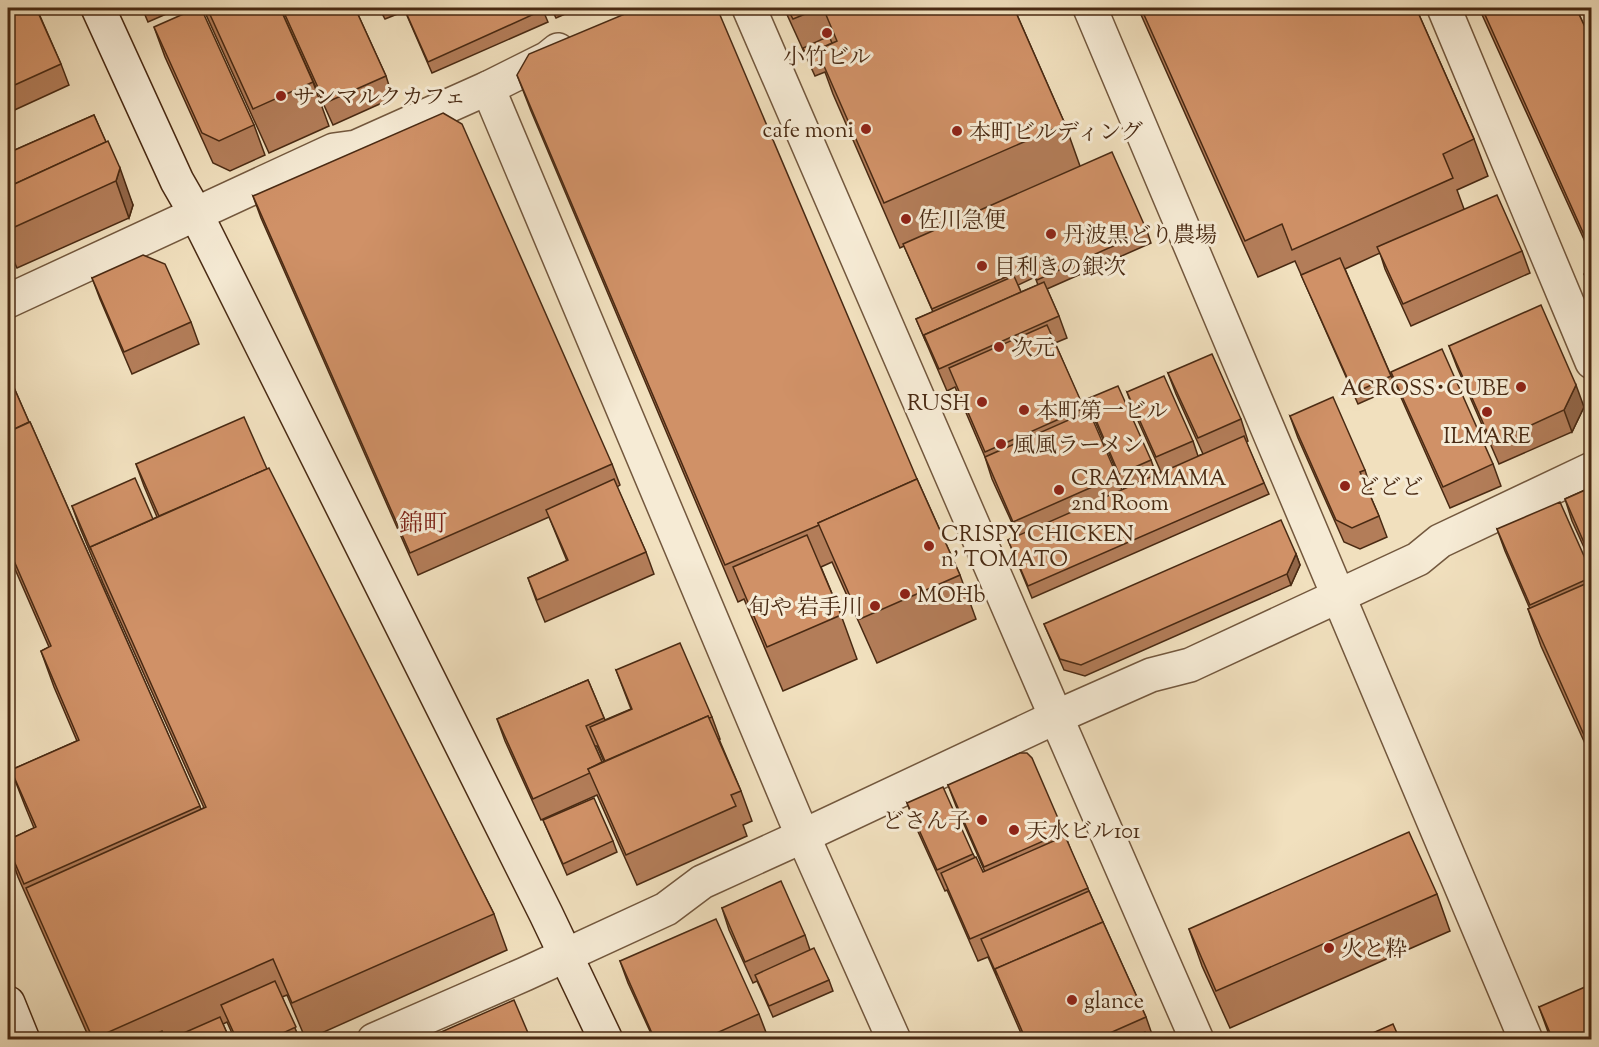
<svg xmlns="http://www.w3.org/2000/svg" width="1599" height="1047" viewBox="0 0 1599 1047" font-family="'Sorts Mill Goudy','Noto Serif JP',serif">
<rect width="100%" height="100%" fill="#f1e0be"/>
<filter id="stains"><feTurbulence type="fractalNoise" baseFrequency=".00333" numOctaves="4"/><feColorMatrix values="0 0 0 0 .2 0 0 0 0 .09 0 0 0 0 .02 0 0 0 .5 -.17"/></filter>
<radialGradient id="worn" r=".72"><stop offset=".6" stop-color="#630" stop-opacity="0"/><stop offset="1" stop-color="#630" stop-opacity=".3"/></radialGradient>
<g fill="none" stroke-linecap="round" stroke-linejoin="round">
<g stroke="#73583e" stroke-width="36">
<g id="street">
<polyline points="749,8 1050,703 1197,1040"/>
<polyline points="1090,8 1526,1040"/>
<polyline points="1444,8 1592,362"/>
<polyline points="488,88 795,818 894,1040"/>
<polyline points="8,301 334,150 356,147 488,88 548,58 558,50"/>
<polyline points="374,1040 525,974 666,909 702,882 803,836 1056,717 1151,675 1190,665 1418,559 1440,541 1592,469"/>
</g>
</g>
<g stroke="#492a13" stroke-width="36">
<g id="secondary">
<polyline points="98,8 177,181 196,214 546,914 606,1040"/>
<polyline points="8,1003 23,1040"/>
</g>
</g>
<use href="#street" stroke="#f6ebd5" stroke-width="33"/>
<use href="#secondary" stroke="#f6ebd5" stroke-width="33"/>
</g>
<g fill="#b37d59" stroke="#492a13" stroke-width="1.5" fill-rule="evenodd">
<polygon points="8,8 41,8 37,9 61,64 69,85 8,113"/>
<polygon points="142,8 180,8 148,22"/>
<polygon points="203,8 280,8 313,82 329,126 269,153"/>
<polygon points="280,8 355,8 386,76 393,98 333,125"/>
<polygon points="379,8 542,8 548,22 432,73 405,11 385,19"/>
<polygon points="551,8 579,8 556,18"/>
<path d="M784 8H1014L1065 124 1080 166 1147 231 1151 243 1047 289 1059 316 1067 338 1055 343 1085 412 1117 476 1122 490 1124 489 1095 421 1087 399 1151 460 1156 474 1161 472 1135 414 1127 392 1193 441 1198 456 1203 454 1176 394 1168 373 1241 419 1248 441 1246 442 1269 494 1032 598 1008 540 1018 536 992 479 985 457 955 387 947 391 916 319 933 312 904 246 900 248 833 94 825 72 815 76ZM1035 277 1038 285 1021 292 1018 285Z"/>
<polygon points="1138,8 1416,8 1474,139 1488,176 1457,190 1464,209 1522,251 1530,273 1411,326 1385,269 1380,253 1345,269 1396,387 1358,404 1295,261 1258,277"/>
<polygon points="1479,8 1576,8 1592,42 1592,257"/>
<polygon points="1583,8 1592,8 1592,27"/>
<polygon points="154,27 254,125 265,155 230,171 213,163 165,57"/>
<polygon points="517,75 917,479 960,575 976,619 877,663 832,562 821,567 841,615 857,659 783,691 744,599 738,602 531,111"/>
<polygon points="94,115 133,205 129,218 17,268 8,248 8,153"/>
<polygon points="253,196 612,464 620,485 617,487 646,552 654,574 545,622 536,600 528,578 567,561 549,517 418,575 261,218"/>
<polygon points="92,278 191,322 199,344 132,374 100,299"/>
<polygon points="1449,346 1584,407 1572,432 1499,464 1457,367"/>
<polygon points="1391,372 1493,464 1501,486 1450,508 1399,393"/>
<polygon points="8,374 29,422 30,422 201,809 204,808 103,583 80,528 72,506 153,519 157,517 144,486 136,464 267,469 494,914 507,950 306,1040 287,995 282,997 300,1040 235,1040 227,1022 223,1024 230,1040 90,1040 18,877 8,848 8,840 34,828 25,806 11,770 77,741 54,687 41,651 49,647 8,553"/>
<polygon points="1290,416 1365,470 1372,492 1369,493 1379,516 1387,537 1360,549 1344,542 1298,438"/>
<polygon points="1592,487 1592,565 1572,521 1565,499"/>
<polygon points="1497,529 1592,574 1592,759 1541,646 1528,609 1530,609 1505,551"/>
<polygon points="1296,554 1300,565 1291,585 1085,676 1064,670 1044,624"/>
<path d="M616 670 712 717 720 739H719L741 791 752 821 743 825 747 836 637 885 597 795 541 820 505 741 497 719 588 680 605 720 631 709ZM595 746H597L604 762H602Z"/>
<polygon points="948,785 1064,832 1072,853 1089,891 1146,1017 1154,1040 1024,1040 988,957 978,961 947,890 945,891 915,825 907,803 973,854 983,872 985,872 956,806"/>
<polygon points="543,820 613,841 617,852 567,875"/>
<polygon points="1437,894 1450,931 1230,1028 1202,966 1189,929"/>
<polygon points="722,908 805,935 810,950 829,980 833,991 773,1017 757,981 753,983 729,930"/>
<polygon points="620,961 759,1014 767,1035 758,1040 654,1040 628,983"/>
<polygon points="1539,1007 1592,1040 1551,1040"/>
</g>
<g fill="#926648" stroke="#492a13" stroke-width="1.5">
<polygon points="120,168 133,205 129,218 116,181"/>
<polygon points="1576,385 1584,407 1572,432 1564,410"/>
<polygon points="1296,554 1300,565 1291,585 1287,574"/>
</g>
<g fill="#d09167" stroke="#492a13" stroke-width="1.5">
<polygon points="8,8 36,8 61,64 8,88"/>
<polygon points="197,8 201,8 254,125 219,141 202,133 154,27"/>
<polygon points="207,8 280,8 313,82 253,109"/>
<polygon points="282,8 355,8 386,76 325,103"/>
<polygon points="404,8 542,8 543,10 428,62"/>
<polygon points="639,8 717,8 917,479 818,523 819,525 725,565 517,75 529,54"/>
<polygon points="787,8 820,8 793,19"/>
<polygon points="829,8 1014,8 1065,124 884,203 817,50 837,41 824,10"/>
<polygon points="1141,8 1416,8 1474,139 1443,154 1453,178 1292,250 1282,224 1245,241"/>
<polygon points="1482,8 1576,8 1592,42 1592,237 1586,239"/>
<polygon points="1586,8 1592,8 1592,21"/>
<polygon points="829,36 832,43 817,50 821,60 811,65 803,48"/>
<polygon points="443,113 462,124 612,464 410,553 253,196"/>
<polygon points="94,115 106,142 8,187 8,153"/>
<polygon points="108,141 120,168 116,181 8,230 8,187"/>
<polygon points="1112,152 1147,231 1037,280 1031,266 932,309 903,244"/>
<polygon points="1497,195 1522,251 1403,304 1377,247"/>
<polygon points="143,255 165,264 191,322 124,352 92,278"/>
<polygon points="1340,258 1391,376 1354,393 1301,275"/>
<polygon points="1592,270 1592,291 1584,274"/>
<polygon points="1014,276 1021,292 924,335 926,342 916,319"/>
<polygon points="1044,282 1059,316 939,369 924,335"/>
<polygon points="1541,305 1576,385 1564,410 1492,443 1449,346"/>
<polygon points="1047,325 1084,408 985,452 949,368"/>
<polygon points="1442,349 1493,464 1443,487 1391,372"/>
<polygon points="1212,354 1241,419 1198,438 1168,373"/>
<polygon points="8,374 29,422 8,432"/>
<polygon points="1164,376 1193,441 1156,457 1127,392"/>
<polygon points="1118,386 1151,460 1119,474 1087,399"/>
<polygon points="1333,397 1365,470 1360,472 1379,516 1352,528 1336,520 1290,416"/>
<polygon points="1089,411 1117,476 1013,522 985,457"/>
<polygon points="244,417 267,469 159,516 136,464"/>
<polygon points="30,422 200,806 24,884 8,847 8,840 36,827 11,770 79,740 41,651 51,646 8,547 8,432"/>
<polygon points="1244,436 1264,483 1028,586 1008,540"/>
<polygon points="269,468 494,914 292,1003 273,959 93,1039 26,888 206,807 90,547"/>
<polygon points="135,478 153,519 90,547 91,550 72,506"/>
<polygon points="614,479 646,552 537,600 528,578 568,560 546,510"/>
<polygon points="917,479 960,575 860,619 818,523"/>
<polygon points="1592,487 1592,561 1565,499"/>
<polygon points="1560,502 1592,574 1592,577 1530,605 1497,529"/>
<polygon points="1281,520 1296,554 1287,574 1081,665 1060,659 1044,624"/>
<polygon points="807,535 841,615 767,647 733,567"/>
<polygon points="1592,581 1592,753 1528,609"/>
<polygon points="680,643 712,717 709,718 708,716 605,761 590,727 632,709 616,670"/>
<polygon points="588,680 604,718 586,726 602,762 588,769 590,773 533,799 497,719"/>
<polygon points="708,716 741,791 731,795 736,806 626,855 588,769"/>
<polygon points="1020,753 1027,753 1032,758 1064,832 984,867 948,785"/>
<polygon points="943,787 973,854 937,870 907,803"/>
<polygon points="594,798 613,841 563,864 543,820"/>
<polygon points="1409,832 1437,894 1216,991 1189,929"/>
<polygon points="1065,836 1088,888 970,939 941,873 976,857 983,872"/>
<polygon points="781,881 805,935 745,962 722,908"/>
<polygon points="1089,891 1103,922 995,969 997,975 981,939"/>
<polygon points="716,919 759,1014 701,1040 655,1040 620,961"/>
<polygon points="1103,922 1146,1017 1094,1040 1026,1040 995,969"/>
<polygon points="814,948 829,980 769,1006 755,975"/>
<polygon points="275,981 296,1027 268,1040 237,1040 221,1005"/>
<polygon points="1592,984 1592,1040 1553,1040 1539,1007"/>
<polygon points="514,1000 531,1040 423,1040"/>
<polygon points="220,1017 230,1040 170,1039"/>
<polygon points="1393,1024 1400,1040 1357,1040"/>
<polygon points="162,1031 165,1040 143,1040"/>
<polygon points="1145,1032 1148,1040 1127,1040"/>
</g>
<g fill="#8f2418" stroke="#f6ebd5" stroke-width="2">
<circle cx="827" cy="33" r="6"/>
<circle cx="281" cy="96" r="6"/>
<circle cx="866" cy="129" r="6"/>
<circle cx="957" cy="131" r="6"/>
<circle cx="906" cy="219" r="6"/>
<circle cx="1051" cy="234" r="6"/>
<circle cx="982" cy="266" r="6"/>
<circle cx="999" cy="347" r="6"/>
<circle cx="1521" cy="387" r="6"/>
<circle cx="982" cy="402" r="6"/>
<circle cx="1024" cy="410" r="6"/>
<circle cx="1487" cy="412" r="6"/>
<circle cx="1001" cy="444" r="6"/>
<circle cx="1345" cy="486" r="6"/>
<circle cx="1059" cy="490" r="6"/>
<circle cx="929" cy="546" r="6"/>
<circle cx="905" cy="594" r="6"/>
<circle cx="875" cy="606" r="6"/>
<circle cx="982" cy="820" r="6"/>
<circle cx="1014" cy="830" r="6"/>
<circle cx="1329" cy="948" r="6"/>
<circle cx="1072" cy="1000" r="6"/>
</g>
<g text-anchor="middle" stroke-width="6" stroke-linejoin="round" paint-order="stroke">
<g font-size="22" fill="#492a13" stroke="#f6ebd5" text-anchor="start">
<text x="827" y="64" text-anchor="middle">小竹ビル</text>
<text x="293" y="104">サンマルクカフェ</text>
<text x="854" y="137" text-anchor="end">cafe moni</text>
<text x="969" y="139">本町ビルディング</text>
<text x="918" y="227">佐川急便</text>
<text x="1063" y="242">丹波黒どり農場</text>
<text x="994" y="274">目利きの銀次</text>
<text x="1011" y="355">次元</text>
<text x="1509" y="395" text-anchor="end">ACROSS･CUBE</text>
<text x="970" y="410" text-anchor="end">RUSH</text>
<text x="1036" y="418">本町第一ビル</text>
<text x="1487" y="443" text-anchor="middle">ILMARE</text>
<text x="1013" y="452">風風ラーメン</text>
<text x="1071" y="485">CRAZYMAMA<tspan x="1071" dy="25">2nd Room</tspan></text>
<text x="1357" y="494">どどど</text>
<text x="941" y="541">CRISPY CHICKEN<tspan x="941" dy="25">n' TOMATO</tspan></text>
<text x="917" y="602">MOHb</text>
<text x="863" y="614" text-anchor="end">旬や 岩手川</text>
<text x="970" y="828" text-anchor="end">どさん子</text>
<text x="1026" y="838">天水ビル101</text>
<text x="1341" y="956">火と粋</text>
<text x="1084" y="1008">glance</text>
</g>
<g font-size="24" fill="#7a1f14" stroke="#f6ebd5">
<text x="423" y="531">錦町</text>
</g>
</g>
<rect width="1599" height="1047" fill="none" stroke="#f1e0be" stroke-width="30"/>
<rect x="9" y="9" width="1581" height="1029" fill="none" stroke="#492a13" stroke-width="3"/>
<rect x="15" y="15" width="1569" height="1017" fill="none" stroke="#492a13" stroke-width="1.5"/>
<rect width="100%" height="100%" filter="url(#stains)"/>
<rect width="100%" height="100%" fill="url(#worn)"/>
</svg>
